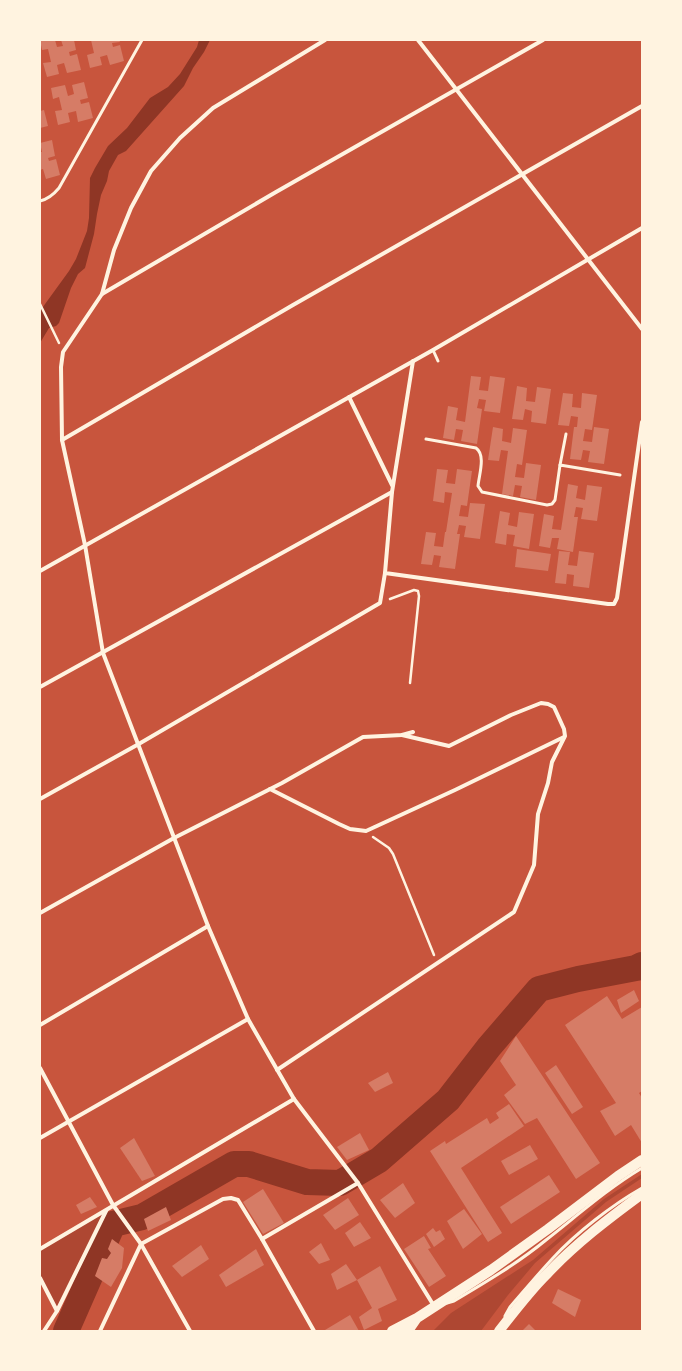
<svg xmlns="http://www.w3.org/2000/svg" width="682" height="1371" viewBox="0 0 682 1371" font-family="'Work Sans',sans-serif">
<rect width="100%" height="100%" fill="#c8553d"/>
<g fill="#ae4732">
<polygon points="642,1174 642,1178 606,1202 535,1263 508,1295 481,1331 433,1331 451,1313 533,1260 604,1199"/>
<polygon points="106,1210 57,1311 40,1278 40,1249"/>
</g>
<polygon fill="#8f3625" points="199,40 210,40 204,52 193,68 184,86 126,151 118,155 109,171 107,181 101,195 97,214 94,234 85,268 78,274 71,288 59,323 56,326 49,328 40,343 40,311 69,271 76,259 87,231 89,218 90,178 95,168 108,146 127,128 150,98 168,87 180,74 197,47"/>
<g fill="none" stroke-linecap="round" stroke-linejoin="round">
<polyline stroke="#8f3625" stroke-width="26" points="66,1331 113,1224 142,1217 234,1164 249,1164 307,1182 340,1183 379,1160 448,1100 489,1047 539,989 578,979 636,968 642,965"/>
</g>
<g fill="#d67c66">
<polygon points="40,40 55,40 57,47 63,46 61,40 74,40 76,50 69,52 70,56 77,54 81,70 67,73 64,63 57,65 59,74 47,77 43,63 51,62 48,49 42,50"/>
<polygon points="91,40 119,40 120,42 112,43 113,47 120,45 124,61 110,65 107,55 100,57 102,65 90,68 87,55 94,53"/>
<polygon points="84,82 88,98 80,100 81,104 89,102 93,118 78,122 76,111 68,113 70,122 58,125 55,111 62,110 59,97 53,99 51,88 65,85 68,96 74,94 72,85"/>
<polygon points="44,110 48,126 40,128 40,111"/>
<polygon points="52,140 55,156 48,158 49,161 56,159 60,175 46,179 43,169 40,170 40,152 42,152 40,143"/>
<polygon points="471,376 481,377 479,390 488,391 490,376 505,378 500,413 484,411 486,400 479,399 477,408 482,409 477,444 461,441 463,430 456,429 454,440 443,438 448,406 458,408 456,420 465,422"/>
<polygon points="517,386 527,388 526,401 535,402 537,387 551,389 546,424 531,422 532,411 525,409 523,420 512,419"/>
<polygon points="563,393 573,394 572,407 581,408 582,393 597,395 592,430 585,429 583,441 592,442 594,427 609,429 604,464 588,462 590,451 583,450 581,460 570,459 574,427 577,427 578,417 571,416 569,426 558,425"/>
<polygon points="493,427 503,429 502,441 511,443 513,428 527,430 522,465 517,464 515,477 524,478 526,463 541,465 536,500 520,497 522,486 515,485 513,496 502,494 508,451 501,450 499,461 488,460"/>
<polygon points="437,469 448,470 446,483 455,484 457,469 472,471 467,506 461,505 459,516 468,517 470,503 485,504 480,539 464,537 466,526 459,525 457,534 460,534 455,569 439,567 441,556 434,555 432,565 421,564 426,532 436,533 434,546 443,547 445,532 446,532 452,493 445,492 444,503 433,501"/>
<polygon points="568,484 578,486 576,498 585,500 587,485 602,487 597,521 581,519 583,508 576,507 574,517 578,517 573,552 557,549 559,538 552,538 550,548 539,546 544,514 554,516 552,529 561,530"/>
<polygon points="500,511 510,513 508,525 517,527 519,512 534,514 529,549 513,546 515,535 507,534 506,545 495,543"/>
<polygon points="517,549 551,554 548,571 515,567"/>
<polygon points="559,551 570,552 568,565 577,566 579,551 594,553 589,588 573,586 574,575 567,574 566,584 555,583"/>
<polygon points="634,990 639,1001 621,1013 617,1000"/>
<polygon points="607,996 622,1019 642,1007 642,1091 639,1093 642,1098 642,1143 631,1125 615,1136 600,1111 616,1103 565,1025"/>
<polygon points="516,1036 600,1163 576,1179 537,1118 525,1124 504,1095 516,1085 500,1061"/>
<polygon points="556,1065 583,1107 572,1114 545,1073"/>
<polygon points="388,1072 393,1083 375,1092 368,1083"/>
<polygon points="509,1104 524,1126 461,1168 502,1233 488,1242 430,1151 445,1141 446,1144 487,1118 490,1124 499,1118 496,1113"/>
<polygon points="360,1133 369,1150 347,1160 337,1147"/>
<polygon points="134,1138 155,1176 142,1181 120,1148"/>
<polygon points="530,1145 538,1159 509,1175 501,1161"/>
<polygon points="549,1175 560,1192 511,1224 500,1207"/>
<polygon points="403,1183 415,1203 395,1218 380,1200"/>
<polygon points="263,1189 284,1223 263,1234 243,1202"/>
<polygon points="90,1197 97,1207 81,1214 76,1205"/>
<polygon points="348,1198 359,1215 335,1230 323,1215"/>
<polygon points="166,1207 171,1220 148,1231 144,1219"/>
<polygon points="464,1209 482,1234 463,1249 447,1221"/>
<polygon points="360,1222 371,1238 354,1247 345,1233"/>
<polygon points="433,1228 436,1232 440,1230 445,1239 434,1247 426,1234"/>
<polygon points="424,1236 431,1248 428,1249 446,1276 429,1287 404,1249"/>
<polygon points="112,1239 124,1248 122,1268 111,1287 95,1276 102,1258 107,1259 111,1253 108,1249"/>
<polygon points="321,1243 330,1260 319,1264 309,1252"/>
<polygon points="201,1245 209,1259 182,1277 172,1266"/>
<polygon points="256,1249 264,1265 226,1287 219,1275"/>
<polygon points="346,1264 357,1280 380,1266 397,1300 378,1309 382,1321 364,1330 359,1317 372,1308 357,1280 337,1290 331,1274"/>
<polygon points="558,1289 581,1300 575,1317 552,1303"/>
<polygon points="350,1315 359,1331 326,1331 325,1330"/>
<polygon points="529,1324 536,1331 522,1331"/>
</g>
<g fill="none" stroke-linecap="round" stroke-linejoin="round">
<g stroke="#fff3e0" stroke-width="2.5">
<polyline points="40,304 59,343"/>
<polyline points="390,599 414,590 418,591 419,596 410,683"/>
<polyline points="373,837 389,848 393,854 434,955"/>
</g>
<g stroke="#fff3e0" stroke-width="3">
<path d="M40 201C49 199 54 194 59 188L142 40"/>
<polyline points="433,350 438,361"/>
<path d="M426 439 476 448C486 455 479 475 478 486L482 492 547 505 552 504 555 500 560 465 620 475"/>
<polyline points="560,465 566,434"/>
<path d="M447 1303 454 1301C486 1282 518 1263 546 1240 578 1215 607 1189 642 1168"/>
<path d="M505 1316 510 1307C524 1291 538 1274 553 1258 576 1233 612 1205 642 1188"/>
</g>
<g stroke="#fff3e0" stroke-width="4">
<polyline points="325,40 213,108 180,138 151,171 131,208 114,250 102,294 63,352 61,367 62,440 85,545 103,653 208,926 248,1019 294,1099 358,1183 434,1306"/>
<polyline points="418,40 642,329"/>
<polyline points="102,294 276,192 543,40"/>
<polyline points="413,361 392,492 385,573 608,604 614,604 617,598 642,422"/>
<polyline points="349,397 392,485"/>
<polyline points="62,440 293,305 642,106"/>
<polyline points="40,571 433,350 642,228"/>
<polyline points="40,687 392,492"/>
<polyline points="270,789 339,824 350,829 366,831 455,790 564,737"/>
<polyline points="40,799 137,745 380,603 385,573"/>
<polyline points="40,913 174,838 282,783 363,737 402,735 413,732"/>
<polyline points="40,1025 208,926"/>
<polyline points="40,1068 113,1205 141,1244 190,1331"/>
<polyline points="277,1070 514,912 534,865 538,814 548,783 552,762 565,736 564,729 554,707 548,704 541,703 511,715 449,746 402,735"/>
<polyline points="40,1138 248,1019"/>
<polyline points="262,1239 358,1183"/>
<polyline points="40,1249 294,1099"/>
<polyline points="40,1278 57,1311"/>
<polyline points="44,1331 57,1311 106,1211"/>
<polyline points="100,1331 141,1244 223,1199 231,1198 238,1200 262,1239 314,1331"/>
</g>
<g stroke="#fff3e0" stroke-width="10">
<polyline points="392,1331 415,1319"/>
<polyline points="408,1331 417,1318 491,1270 548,1229 618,1176 642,1160"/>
<path d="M499 1331C514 1312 529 1292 546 1275 575 1244 608 1219 642 1194"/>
</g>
</g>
<rect width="682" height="1371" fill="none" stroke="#fff3e0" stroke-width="82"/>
</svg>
